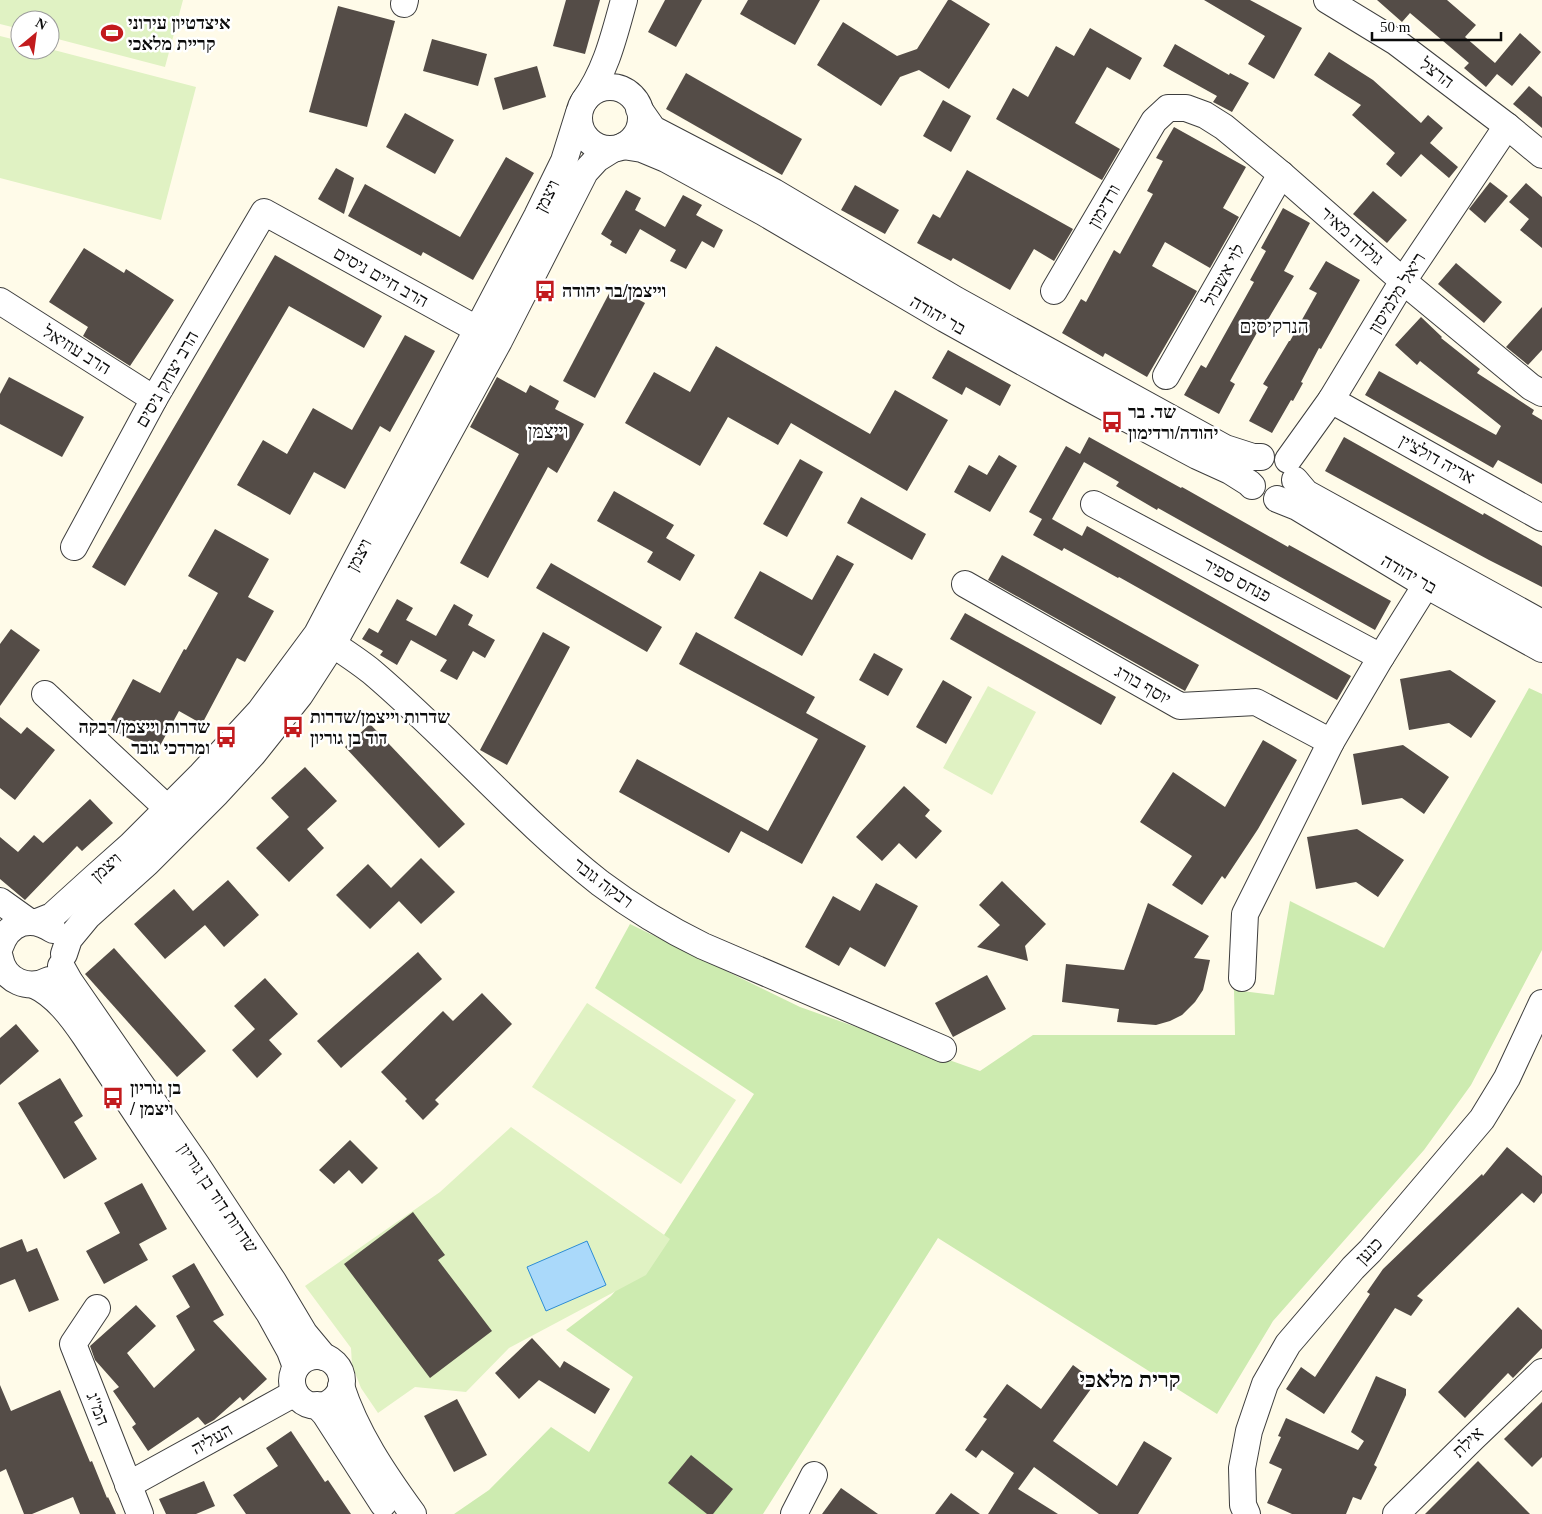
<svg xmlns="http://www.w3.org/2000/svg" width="1542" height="1514" viewBox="0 0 1542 1514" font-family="'Times New Roman',Heebo,serif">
<rect width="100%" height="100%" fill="#fffbe9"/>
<polygon fill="#cdebb0" points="1529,688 1542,694 1542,950 1471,1085 1424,1150 1273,1321 1217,1414 938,1238 763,1514 454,1514 489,1490 551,1427 589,1452 633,1377 566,1330 611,1296 664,1235 754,1094 595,988 630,924 800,1007 980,1071 1033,1035 1235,1035 1234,990 1274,995 1290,901 1384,948"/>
<g fill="#e0f2c3">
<polygon points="0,0 183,0 165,67 50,37 50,20 20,20 20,29 0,24"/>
<polygon points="0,36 20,41 20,50 50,49 196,87 161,220 0,178"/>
<polygon points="988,686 1036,712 992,795 943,768"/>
<polygon points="587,1003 736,1100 681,1184 532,1087"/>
<polygon points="511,1127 670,1239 646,1275 509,1348 466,1392 415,1387 378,1413 361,1388 352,1365 351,1348 305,1286 440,1192"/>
</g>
<polygon fill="#aad9fa" stroke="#2c8cd5" points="587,1241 606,1285 546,1311 527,1267"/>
<g fill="#544c47">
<polygon points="566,0 600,0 585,54 553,46"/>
<polygon points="665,0 702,0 676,47 648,32"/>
<polygon points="748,0 820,0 795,45 740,14"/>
<polygon points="948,0 951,0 990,24 949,89 919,70 900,77 881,106 817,65 843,22 897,56 917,49"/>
<polygon points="1204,0 1250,0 1302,28 1274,79 1248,64 1265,36"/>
<polygon points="1377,0 1447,0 1476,25 1465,37 1495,63 1520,33 1541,52 1512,86 1497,74 1486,87 1464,68 1469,63 1410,13 1402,22"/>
<polygon points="338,6 395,21 367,127 309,112"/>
<polygon points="1090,28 1142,58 1130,80 1107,67 1075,123 1120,149 1102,180 996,119 1013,88 1028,97 1056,46 1074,56"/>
<polygon points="432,39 487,54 478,86 423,71"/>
<polygon points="1175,44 1229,75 1230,73 1249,83 1232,112 1213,102 1217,96 1163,66"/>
<polygon points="1329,52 1373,80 1421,123 1428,115 1443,128 1430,143 1458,167 1449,178 1421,154 1401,177 1386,164 1395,153 1352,115 1361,105 1314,75"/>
<polygon points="537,66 546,97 503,110 494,78"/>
<polygon points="686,73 802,139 782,175 666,109"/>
<polygon points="1529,86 1542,97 1542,128 1513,104"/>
<polygon points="943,100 971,116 951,152 923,136"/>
<polygon points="405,113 454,140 435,174 386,147"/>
<polygon points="1174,127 1246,167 1223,208 1239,217 1210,268 1165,242 1152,266 1197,291 1147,377 1105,353 1103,357 1062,333 1081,299 1086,302 1114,250 1120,254 1153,194 1147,191 1163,161 1156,158"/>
<polygon points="506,157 534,173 473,280 423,252 421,256 348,216 365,184 460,237"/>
<polygon points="336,168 354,178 344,214 318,199"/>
<polygon points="967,170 1073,229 1054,261 1034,249 1010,290 953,258 951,261 917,243 933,214 940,218"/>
<polygon points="1490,182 1508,196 1485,223 1469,209"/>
<polygon points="1526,183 1542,197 1542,248 1520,230 1529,219 1509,202"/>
<polygon points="855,185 899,210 885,234 841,210"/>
<polygon points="626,190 641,198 635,210 665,227 683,195 702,205 696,215 723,230 714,248 702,241 686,269 670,261 676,250 640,229 626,254 610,245 612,241 601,234"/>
<polygon points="1373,191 1407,220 1387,243 1353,214"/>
<polygon points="1283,208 1310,223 1284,271 1294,276 1261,331 1259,329 1230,381 1235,384 1219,414 1184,395 1201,365 1206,368 1254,282 1250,280 1266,251 1261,248"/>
<polygon points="84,248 124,273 126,269 174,300 130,366 83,336 88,327 49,302"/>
<polygon points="275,255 382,316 364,348 289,306 125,586 92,567"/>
<polygon points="1326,261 1360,280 1321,349 1319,348 1301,382 1303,383 1293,401 1291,400 1272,433 1249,421 1268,387 1263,384 1289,341 1290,341 1317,293 1309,289"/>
<polygon points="1456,263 1502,302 1484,323 1438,284"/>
<polygon points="613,286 645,303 595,398 563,381"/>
<polygon points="1542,307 1542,350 1528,365 1506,347"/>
<polygon points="1421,317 1442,337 1441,338 1480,369 1477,373 1534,410 1532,414 1542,420 1542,484 1498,460 1493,468 1365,395 1379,371 1496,435 1501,426 1420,361 1417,365 1395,345"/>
<polygon points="405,335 435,351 390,432 380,426 345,489 314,472 290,515 237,485 263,440 287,454 313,408 352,430"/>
<polygon points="716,346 870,434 895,390 948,420 907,491 791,423 778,445 728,417 700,466 625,423 654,372 690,392"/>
<polygon points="948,350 1011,385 1000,406 966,387 962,395 932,378"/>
<polygon points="9,377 84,417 62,457 0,424 0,394"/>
<polygon points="497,377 526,393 530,385 559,401 555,409 584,424 557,473 548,467 488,578 460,563 519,454 470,427"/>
<polygon points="1089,437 1181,488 1182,487 1288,547 1289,545 1391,601 1375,630 1158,508 1157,510 1116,486 1119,482 1084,462 1052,519 1082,536 1087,526 1351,676 1337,700 1119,577 1118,578 1064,548 1062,551 1033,535 1042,519 1029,512 1066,446 1080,454"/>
<polygon points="1344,437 1483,515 1484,513 1542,546 1542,587 1489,560 1325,471"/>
<polygon points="999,455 1017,466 990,512 954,492 969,465 987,475"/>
<polygon points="800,459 823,472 787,537 763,524"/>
<polygon points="614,491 674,525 666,538 695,555 680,581 647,562 653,552 597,521"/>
<polygon points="861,497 926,534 912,560 847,523"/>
<polygon points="215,529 269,559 248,597 274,611 245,662 237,658 202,724 179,711 156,753 107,727 133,679 160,693 184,649 186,650 218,593 188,576"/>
<polygon points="837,555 854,564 802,656 734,618 760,571 812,600"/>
<polygon points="1002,555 1199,665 1185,691 988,580"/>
<polygon points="551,563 662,627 647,652 536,588"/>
<polygon points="397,599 413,608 406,620 436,636 454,604 473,615 468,625 495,640 485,658 473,651 457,680 440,671 447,660 411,640 397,665 380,655 383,651 362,639 369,628 378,633"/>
<polygon points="965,613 1116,697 1101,725 950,639"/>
<polygon points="11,629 40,650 0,706 0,644"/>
<polygon points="543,632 570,647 507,765 480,750"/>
<polygon points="696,632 815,697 806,713 866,746 802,864 741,831 729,853 619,792 637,759 768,831 818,739 679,664"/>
<polygon points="874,653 903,669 888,696 859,680"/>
<polygon points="1450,670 1496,701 1471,738 1449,723 1409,730 1400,679"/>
<polygon points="943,680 972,697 946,744 916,727"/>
<polygon points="0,717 21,734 27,727 55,750 15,800 0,788"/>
<polygon points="370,724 465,824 439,848 345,747"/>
<polygon points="1263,740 1297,760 1258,829 1225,879 1222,876 1202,905 1172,885 1192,856 1140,822 1173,772 1225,807"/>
<polygon points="1403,745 1449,777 1424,814 1402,798 1362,805 1353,754"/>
<polygon points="305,767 337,801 307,829 324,848 289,882 256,848 289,817 271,798"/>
<polygon points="904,786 930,810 925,816 942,831 916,859 899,843 882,861 856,837"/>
<polygon points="90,799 113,823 82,851 77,846 25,900 0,879 0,837 18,852 34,835 43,843"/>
<polygon points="1357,829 1404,860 1378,897 1356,882 1316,889 1307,837"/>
<polygon points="421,858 455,892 421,924 399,901 370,929 336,895 368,864 391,888"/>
<polygon points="228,880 259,915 224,947 205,925 165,959 134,924 174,889 193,911"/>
<polygon points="1002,881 1046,924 1025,946 1028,961 977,947 1000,925 979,905"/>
<polygon points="876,883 918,906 885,967 850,947 839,966 805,947 833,896 860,911"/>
<polygon points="1148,903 1209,936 1194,958 1210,960 1203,990 1195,1002 1182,1015 1170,1021 1156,1025 1117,1022 1119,1009 1062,1002 1066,964 1124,970"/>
<polygon points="114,948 206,1051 177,1077 85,974"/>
<polygon points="418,952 442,979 341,1068 317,1041"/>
<polygon points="987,975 1006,1009 953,1037 935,1003"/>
<polygon points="265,978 298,1014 269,1040 282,1054 257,1078 232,1050 255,1029 234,1006"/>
<polygon points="482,993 512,1024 435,1100 439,1104 423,1120 405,1101 407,1099 381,1072 443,1011 453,1021"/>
<polygon points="16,1024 39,1051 0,1085 0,1038"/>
<polygon points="60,1078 83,1116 74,1122 97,1159 64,1179 18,1103"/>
<polygon points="350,1140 378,1168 362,1184 349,1170 334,1184 319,1170"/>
<polygon points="1507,1147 1542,1176 1542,1193 1534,1203 1522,1193 1417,1296 1423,1300 1411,1316 1395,1308 1324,1414 1286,1389 1301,1367 1315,1377 1370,1294 1367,1292 1383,1269 1482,1174 1483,1176"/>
<polygon points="142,1183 167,1229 139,1244 148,1260 104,1284 86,1251 120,1233 104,1203"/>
<polygon points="413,1212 445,1255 438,1260 492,1331 430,1378 344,1264"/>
<polygon points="22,1239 27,1252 37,1248 59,1300 29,1312 15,1279 0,1285 0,1248"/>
<polygon points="194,1263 224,1315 213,1321 267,1379 243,1401 240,1397 214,1420 205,1425 198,1417 148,1451 132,1427 136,1424 113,1391 119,1387 95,1360 90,1346 136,1305 156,1326 127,1353 154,1388 195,1350 176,1316 190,1307 172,1276"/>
<polygon points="1518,1307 1542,1330 1542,1348 1513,1378 1508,1373 1465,1418 1438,1392"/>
<polygon points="532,1338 560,1368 564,1361 610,1389 595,1414 539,1380 519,1399 495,1373"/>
<polygon points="1073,1365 1096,1382 1053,1441 1117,1486 1144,1441 1172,1458 1138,1514 1099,1514 1034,1467 1018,1489 1058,1514 988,1514 1014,1473 982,1450 976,1458 965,1450 987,1419 983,1417 1007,1384 1041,1409"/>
<polygon points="1376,1376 1406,1389 1406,1395 1374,1465 1377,1467 1361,1500 1353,1497 1346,1514 1292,1514 1267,1503 1282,1469 1269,1463 1281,1437 1278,1436 1286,1418 1358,1450 1364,1441 1351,1432"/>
<polygon points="0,1385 11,1411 60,1390 90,1462 92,1461 107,1498 108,1497 116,1514 80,1514 73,1497 32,1514 24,1514 6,1469 0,1472"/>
<polygon points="457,1399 487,1455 454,1472 424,1416"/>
<polygon points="1542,1402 1542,1457 1532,1467 1504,1439"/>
<polygon points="291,1431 325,1482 328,1480 351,1514 246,1514 233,1495 278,1466 266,1448"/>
<polygon points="691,1455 733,1489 713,1514 707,1514 668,1483"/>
<polygon points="1478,1461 1530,1514 1425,1514"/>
<polygon points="204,1481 215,1506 196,1514 166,1514 159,1499"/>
<polygon points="841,1488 878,1514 822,1514"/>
<polygon points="951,1493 980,1514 935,1514"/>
</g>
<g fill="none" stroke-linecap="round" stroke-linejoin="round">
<g stroke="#3e3e3e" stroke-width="28">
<g id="minor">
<polyline points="1327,0 1396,42 1507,126 1542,155"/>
<polyline points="404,4 405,0"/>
<circle cx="610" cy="118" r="31"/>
<path d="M584 101C606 71 614 36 624 0"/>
<polyline points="639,109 653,129 774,192 956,300 1225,448 1253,457 1261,457"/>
<polyline points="623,146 642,149 666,159 763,212 945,319 1075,391 1197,456 1230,471 1249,483 1252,486"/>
<polyline points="1054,291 1154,121 1168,108 1186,108 1205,115 1224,127 1281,174 1403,281 1531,387 1542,393"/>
<polyline points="0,301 154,399"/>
<polyline points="1166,376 1281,174"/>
<polyline points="1331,400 1542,518"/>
<polyline points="1288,460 1331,400 1403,281 1507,126"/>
<polyline points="1295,480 1306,493 1542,623"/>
<polyline points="1277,499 1297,507 1426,585 1542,649"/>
<polyline points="1094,504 1381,657"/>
<polyline points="74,547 154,399 264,212 493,338"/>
<polyline points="965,584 1180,706 1256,702 1331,742"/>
<path d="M320 636C337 647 356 659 372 672 451 739 519 819 600 883 632 907 666 928 703 946L943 1049"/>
<polyline points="45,694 167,808"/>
<polyline points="0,901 28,921"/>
<polyline points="37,922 52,916 95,877 131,845 200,776 260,711 317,634 537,216 564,161 579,113"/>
<path d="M0 947C9 921 31 915 53 930"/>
<polyline points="64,954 69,939 88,916 147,863 217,793 253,754 300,695 333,644 499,341 585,172 597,159 613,149"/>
<path d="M0 958C4 981 29 991 49 980"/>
<polyline points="61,966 70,982 196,1164 273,1281 304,1333 324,1357"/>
<polyline points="1242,978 1245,914 1331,742 1381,657 1426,585"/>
<path d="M34 985C56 995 72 1017 85 1036L269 1313 290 1351 296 1367"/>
<polyline points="97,1308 73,1344 140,1514"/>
<circle cx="317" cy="1381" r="25"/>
<path d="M341 1386C356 1433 384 1474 413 1514"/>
<polyline points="317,1405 325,1414 383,1504"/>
<polyline points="128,1485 295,1393"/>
<polyline points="794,1514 814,1475"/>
<polyline points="1247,1514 1243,1505 1242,1468 1249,1431 1265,1384 1288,1344 1353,1268 1370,1251 1482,1119 1507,1078 1542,1003"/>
<polyline points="1396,1514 1473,1438 1542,1372"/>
</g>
</g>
<use href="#minor" stroke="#fff" stroke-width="26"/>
</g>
<defs>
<g id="stadium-bare" transform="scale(1.725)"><path d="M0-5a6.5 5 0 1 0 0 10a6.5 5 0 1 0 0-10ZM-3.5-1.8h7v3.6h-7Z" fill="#c21b1d" stroke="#fff" stroke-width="2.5" paint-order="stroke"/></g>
<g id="bus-bare" transform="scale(1.725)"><path d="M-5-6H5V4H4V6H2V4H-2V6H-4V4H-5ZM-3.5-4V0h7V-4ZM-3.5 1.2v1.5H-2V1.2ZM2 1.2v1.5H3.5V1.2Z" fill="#c21b1d" stroke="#fff" stroke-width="2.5" paint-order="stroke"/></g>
</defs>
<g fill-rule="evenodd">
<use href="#stadium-bare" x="112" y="33"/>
<use href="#bus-bare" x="545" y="291"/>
<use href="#bus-bare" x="1112" y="422"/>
<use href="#bus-bare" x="293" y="727"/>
<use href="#bus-bare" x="226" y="737"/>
<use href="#bus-bare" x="113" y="1098"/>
</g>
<g text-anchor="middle" stroke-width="5" stroke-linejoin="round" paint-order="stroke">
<g font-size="18" font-weight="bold" fill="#0b0b0b" stroke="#fff" text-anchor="start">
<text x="128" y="29">איצדטיון עירוני<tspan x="128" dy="21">קריית מלאכי</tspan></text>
<text x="562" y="297">וייצמן/בר יהודה</text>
<text x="1128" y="418">שד. בר<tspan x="1128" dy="21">יהודה/ורדימון</tspan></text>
<text x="310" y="723">שדרות וייצמן/שדרות<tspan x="310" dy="21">דוד בן גוריון</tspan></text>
<text x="210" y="733" text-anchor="end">שדרות וייצמן/רבקה<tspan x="210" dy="21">ומרדכי גובר</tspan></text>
<text x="130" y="1094">בן גוריון<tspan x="130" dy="21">/ ויצמן</tspan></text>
</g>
<g font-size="18" fill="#0b0b0b" stroke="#fff">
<text transform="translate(1437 73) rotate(37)" y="6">הרצל</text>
<text transform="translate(547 196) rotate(-63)" y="6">ויצמן</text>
<text transform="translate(1104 206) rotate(-60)" y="6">ורדימון</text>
<text transform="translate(1352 236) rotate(41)" y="6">גולדה מאיר</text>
<text transform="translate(1224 275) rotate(-61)" y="6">לוי אשכול</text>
<text transform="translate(381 277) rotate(29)" y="6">הרב חיים ניסים</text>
<text transform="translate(1397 293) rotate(-58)" y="6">ריאל מלמיסון</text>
<text transform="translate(938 315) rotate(30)" y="6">בר יהודה</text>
<text transform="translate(77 350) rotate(32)" y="6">הרב עוזיאל</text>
<text transform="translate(167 379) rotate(-60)" y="6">הרב יצחק ניסים</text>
<text transform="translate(1437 459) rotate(29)" y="6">אריה דולצ'ין</text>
<text transform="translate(359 555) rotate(-62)" y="6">ויצמן</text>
<text transform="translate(1409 574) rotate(30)" y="6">בר יהודה</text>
<text transform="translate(1237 580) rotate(28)" y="6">פנחס ספיר</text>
<text transform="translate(1143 685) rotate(30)" y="6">יוסף בורג</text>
<text transform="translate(106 867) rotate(-42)" y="6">ויצמן</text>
<text transform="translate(603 883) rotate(37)" y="6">רבקה גובר</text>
<text transform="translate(218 1198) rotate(56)" y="6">שדרות דוד בן גוריון</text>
<text transform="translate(1369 1251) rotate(-47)" y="6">כנען</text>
<text transform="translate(98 1409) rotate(69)" y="6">המ"ג</text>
<text transform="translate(212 1439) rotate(-29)" y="6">העליה</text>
<text transform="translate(1468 1442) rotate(-44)" y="6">אילת</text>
</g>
<g font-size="19" fill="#0b0b0b" stroke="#fff">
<text x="1274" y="333">הנרקיסים</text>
<text x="548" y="438">וייצמן</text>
</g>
<g font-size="22" font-weight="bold" fill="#0b0b0b" stroke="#fff">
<text x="1130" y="1387">קרית מלאכי</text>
</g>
</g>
<g transform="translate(35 35) rotate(29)"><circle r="24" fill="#ffffff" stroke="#9d9d9d"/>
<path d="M0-4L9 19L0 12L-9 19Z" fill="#c21b1d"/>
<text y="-8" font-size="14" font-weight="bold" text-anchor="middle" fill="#0b0b0b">N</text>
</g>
<path d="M1372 32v8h129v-8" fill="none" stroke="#0b0b0b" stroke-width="2.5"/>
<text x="1380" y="32" font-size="15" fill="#0b0b0b" stroke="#ffffff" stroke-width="4" paint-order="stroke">50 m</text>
</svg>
